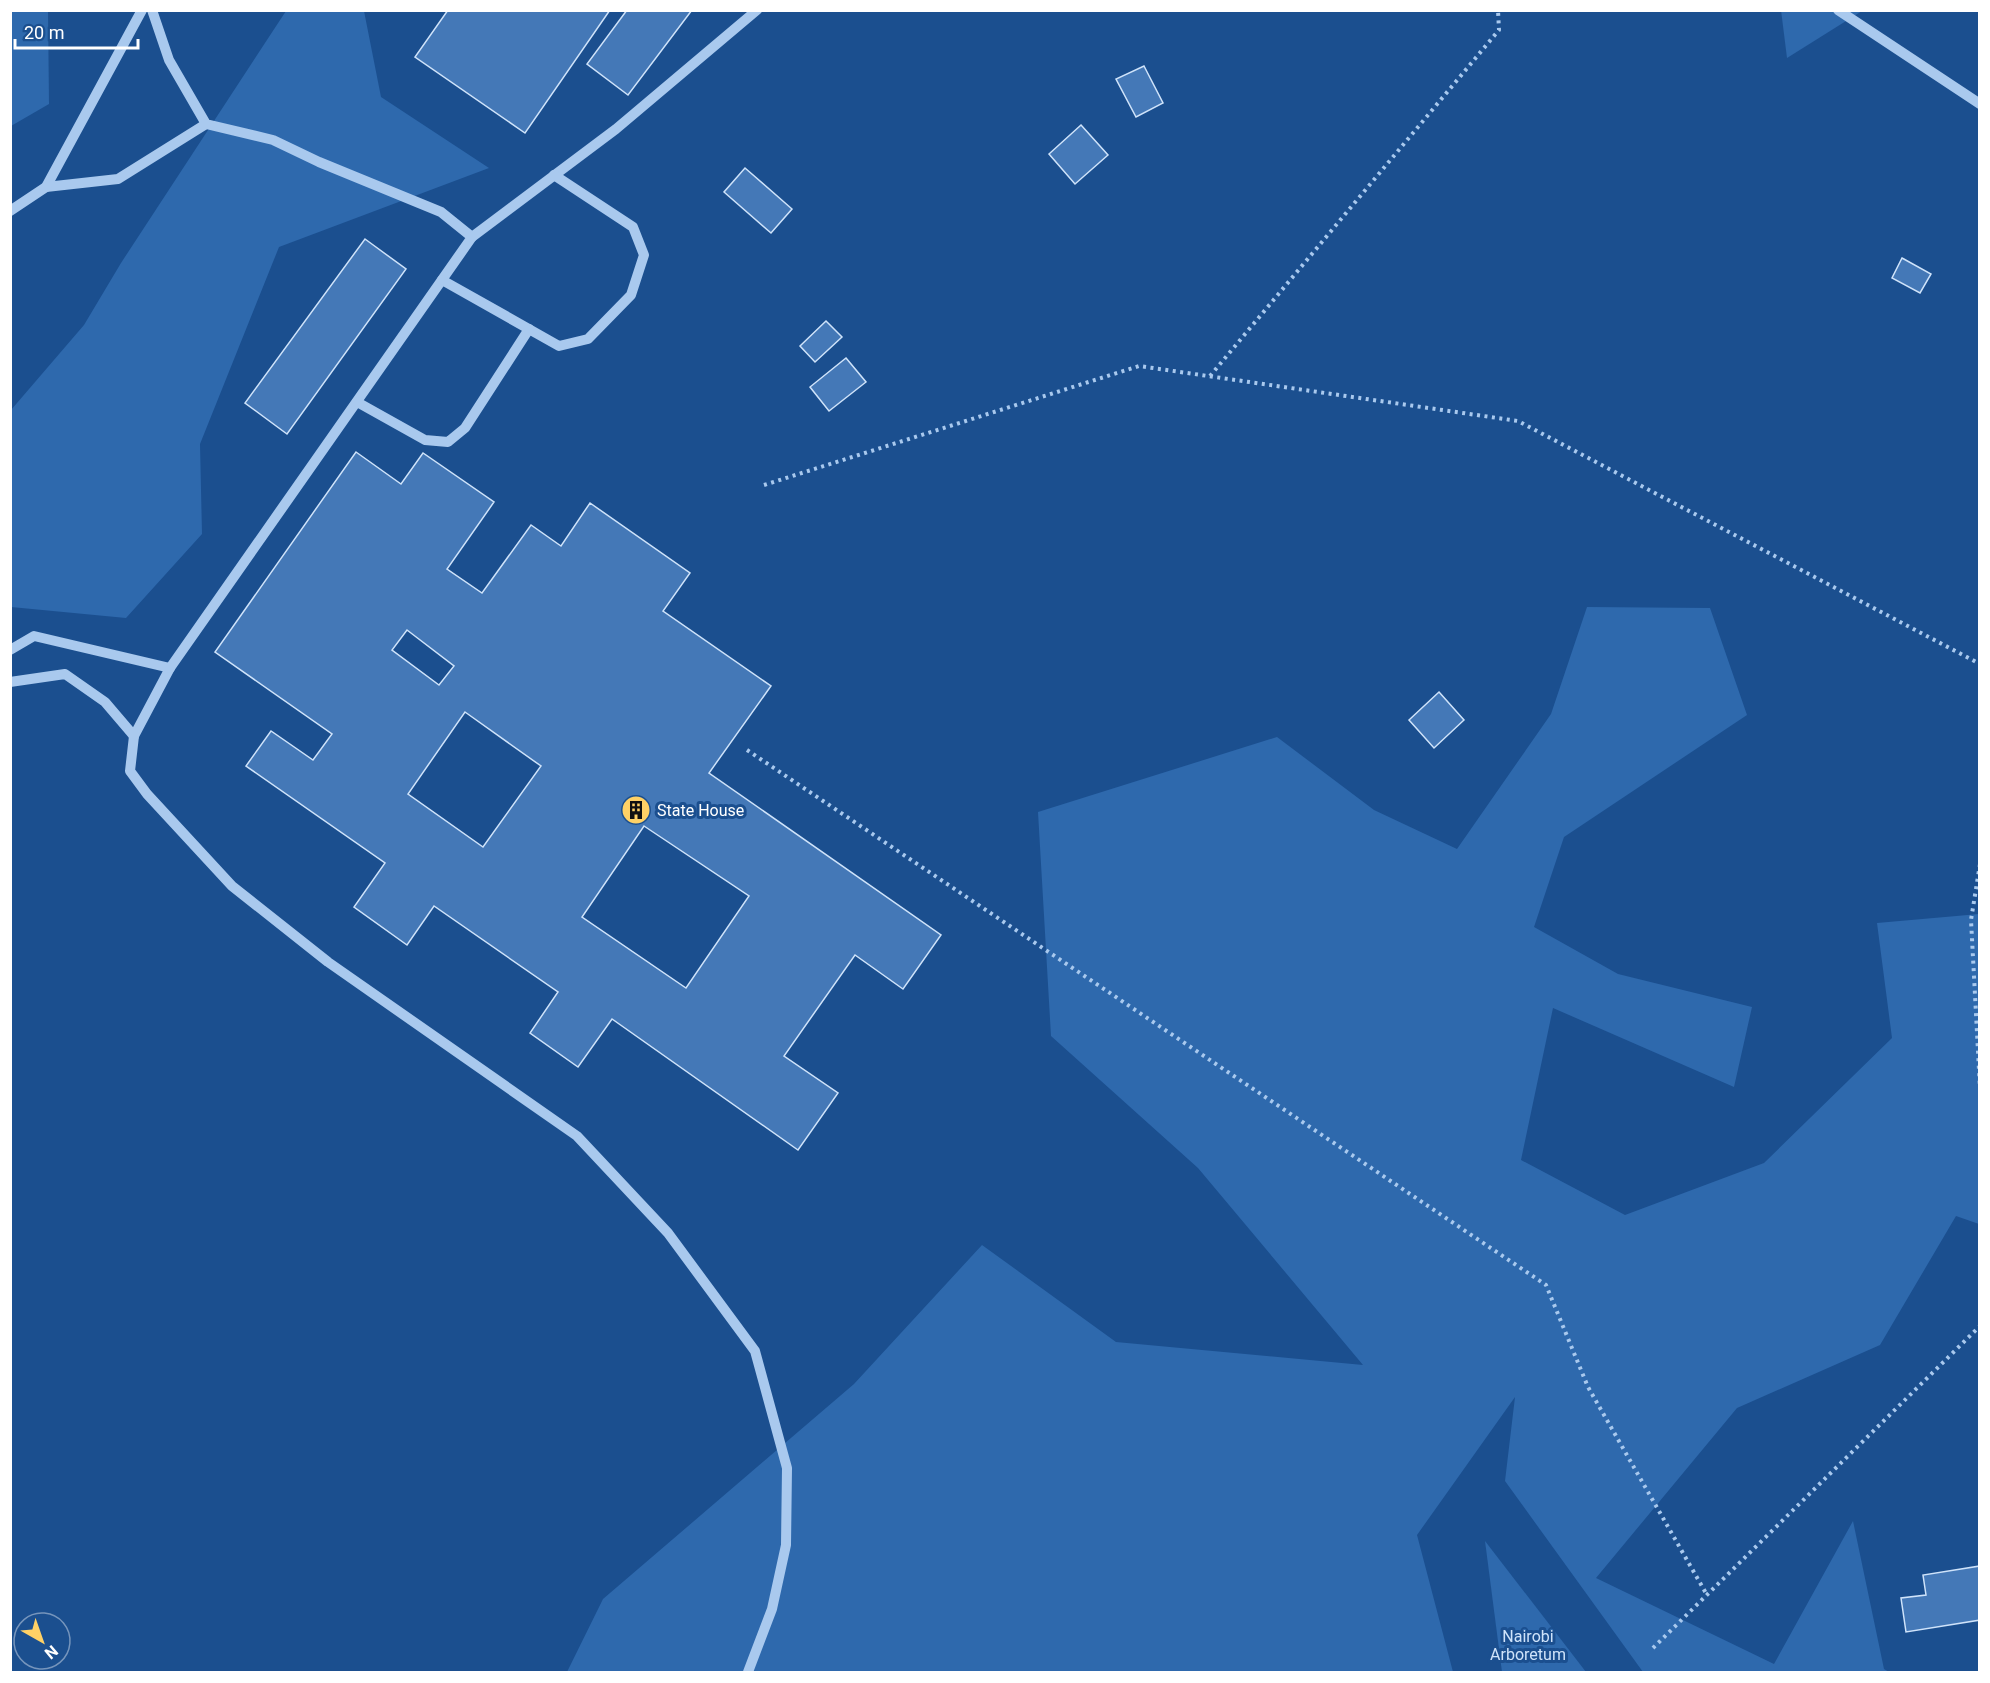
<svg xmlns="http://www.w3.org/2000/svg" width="1990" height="1683" viewBox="0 0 1990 1683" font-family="Roboto,sans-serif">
<rect width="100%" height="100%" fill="#1b4f8f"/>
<g fill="#2e69ad">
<polygon points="11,10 48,11 49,104 11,126"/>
<polygon points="1781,10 1862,11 1787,58"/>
<polygon points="286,11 364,11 381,97 489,168 279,247 200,444 202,534 126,618 11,607 11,410 84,325 121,263"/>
<polygon points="1587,607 1710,608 1747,715 1564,837 1534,927 1618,974 1752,1007 1734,1087 1553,1008 1521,1160 1625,1215 1764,1163 1892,1038 1877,923 1979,914 1979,1224 1956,1216 1880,1345 1737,1408 1596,1578 1774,1664 1853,1521 1884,1669 1889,1672 1643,1672 1505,1481 1515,1397 1417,1535 1453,1672 567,1672 603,1599 854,1384 982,1245 1116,1342 1363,1365 1198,1168 1051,1036 1038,812 1277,737 1374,810 1457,849 1551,714"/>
<polygon points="1485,1541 1586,1672 1502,1672"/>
</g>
<g fill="#4478b7" stroke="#cfe3fa" stroke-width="1.5" fill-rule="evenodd">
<polygon points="448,10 610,10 525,133 415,57"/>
<polygon points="627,10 692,10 628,95 587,64"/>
<polygon points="1144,66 1163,103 1136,117 1116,79"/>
<polygon points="1081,125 1108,155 1075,184 1049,154"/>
<polygon points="745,168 792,209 771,233 724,192"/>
<polygon points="365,239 406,269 287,434 245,403"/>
<polygon points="1902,258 1931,274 1920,293 1892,278"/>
<polygon points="826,321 842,337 815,362 800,346"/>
<polygon points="846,358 866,382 829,411 810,387"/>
<path d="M356 452 401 484 423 453 494 502 447 569 482 593 531 525 561 546 590 503 690 573 663 611 771 686 709 773 941 935 903 989 855 955 784 1056 838 1093 798 1150 612 1019 578 1067 530 1033 558 992 434 906 407 945 354 907 385 863 246 766 271 731 313 760 332 734 215 652ZM407 630 454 666 439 685 392 650ZM465 712 541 766 483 847 408 794ZM644 826 749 896 686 988 582 917Z"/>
<polygon points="1439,692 1464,720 1434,748 1409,720"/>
<polygon points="1980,1566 1980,1620 1906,1632 1901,1598 1926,1595 1923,1575"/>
</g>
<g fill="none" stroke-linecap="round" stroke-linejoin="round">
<g stroke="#a9c9ee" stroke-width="4" stroke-dasharray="3 4.5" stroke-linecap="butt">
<polyline points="1210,376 1499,30 1498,10"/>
<polyline points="764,485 1139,366 1518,421 1980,664"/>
<polyline points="747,750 1546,1285 1588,1387 1707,1595"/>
<polyline points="1980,864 1971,920 1980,1089"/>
<polyline points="1653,1648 1980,1326"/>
</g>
<g stroke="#a9c9ee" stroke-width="10">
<polyline points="152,10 169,60 206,124 273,140 319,162 441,212 472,237 170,668 134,736 130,771 147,794 232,886 328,962 577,1136 668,1233 755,1351 787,1468 786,1545 772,1609 748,1672"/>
<polyline points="1838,10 1980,104"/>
<polyline points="46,187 118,179 206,124"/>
<polyline points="10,211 46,187 142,10"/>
<polyline points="472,237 616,129 757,10"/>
<polyline points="442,280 559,346 588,339 631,295 644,255 633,227 554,175"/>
<polyline points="357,402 425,440 448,442 465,428 529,329"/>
<polyline points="10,650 34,636 170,668"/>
<polyline points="10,682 65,674 105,702 134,736"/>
</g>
</g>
<defs>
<g id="building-disc" transform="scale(1.5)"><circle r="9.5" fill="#ffd166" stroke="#1b4f8f"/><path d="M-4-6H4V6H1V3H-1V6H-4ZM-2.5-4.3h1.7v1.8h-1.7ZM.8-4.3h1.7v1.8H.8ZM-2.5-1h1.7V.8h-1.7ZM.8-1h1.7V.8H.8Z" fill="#111"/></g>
</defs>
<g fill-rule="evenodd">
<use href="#building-disc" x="636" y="810"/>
</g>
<g text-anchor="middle" stroke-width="6" stroke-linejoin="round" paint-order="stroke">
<g font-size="16" fill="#fff" stroke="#1b4f8f" text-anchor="start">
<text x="657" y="816">State House</text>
</g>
<g font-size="16" fill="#cfe3fa" stroke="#1b4f8f">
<text x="1528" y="1642">Nairobi<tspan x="1528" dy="18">Arboretum</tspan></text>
</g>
</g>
<rect width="1990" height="1683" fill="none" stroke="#ffffff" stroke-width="24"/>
<g transform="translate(42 1641) rotate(140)"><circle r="28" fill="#1b4f8f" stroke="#7695bc" stroke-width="1.5"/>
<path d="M0-4.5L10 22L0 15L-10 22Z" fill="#ffd166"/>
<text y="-9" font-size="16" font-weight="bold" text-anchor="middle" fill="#ffffff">N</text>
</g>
<path d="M15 39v9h123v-9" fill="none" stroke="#ffffff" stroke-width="3"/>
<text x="24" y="39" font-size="18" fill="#ffffff" stroke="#1b4f8f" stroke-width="4.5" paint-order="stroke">20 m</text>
</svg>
